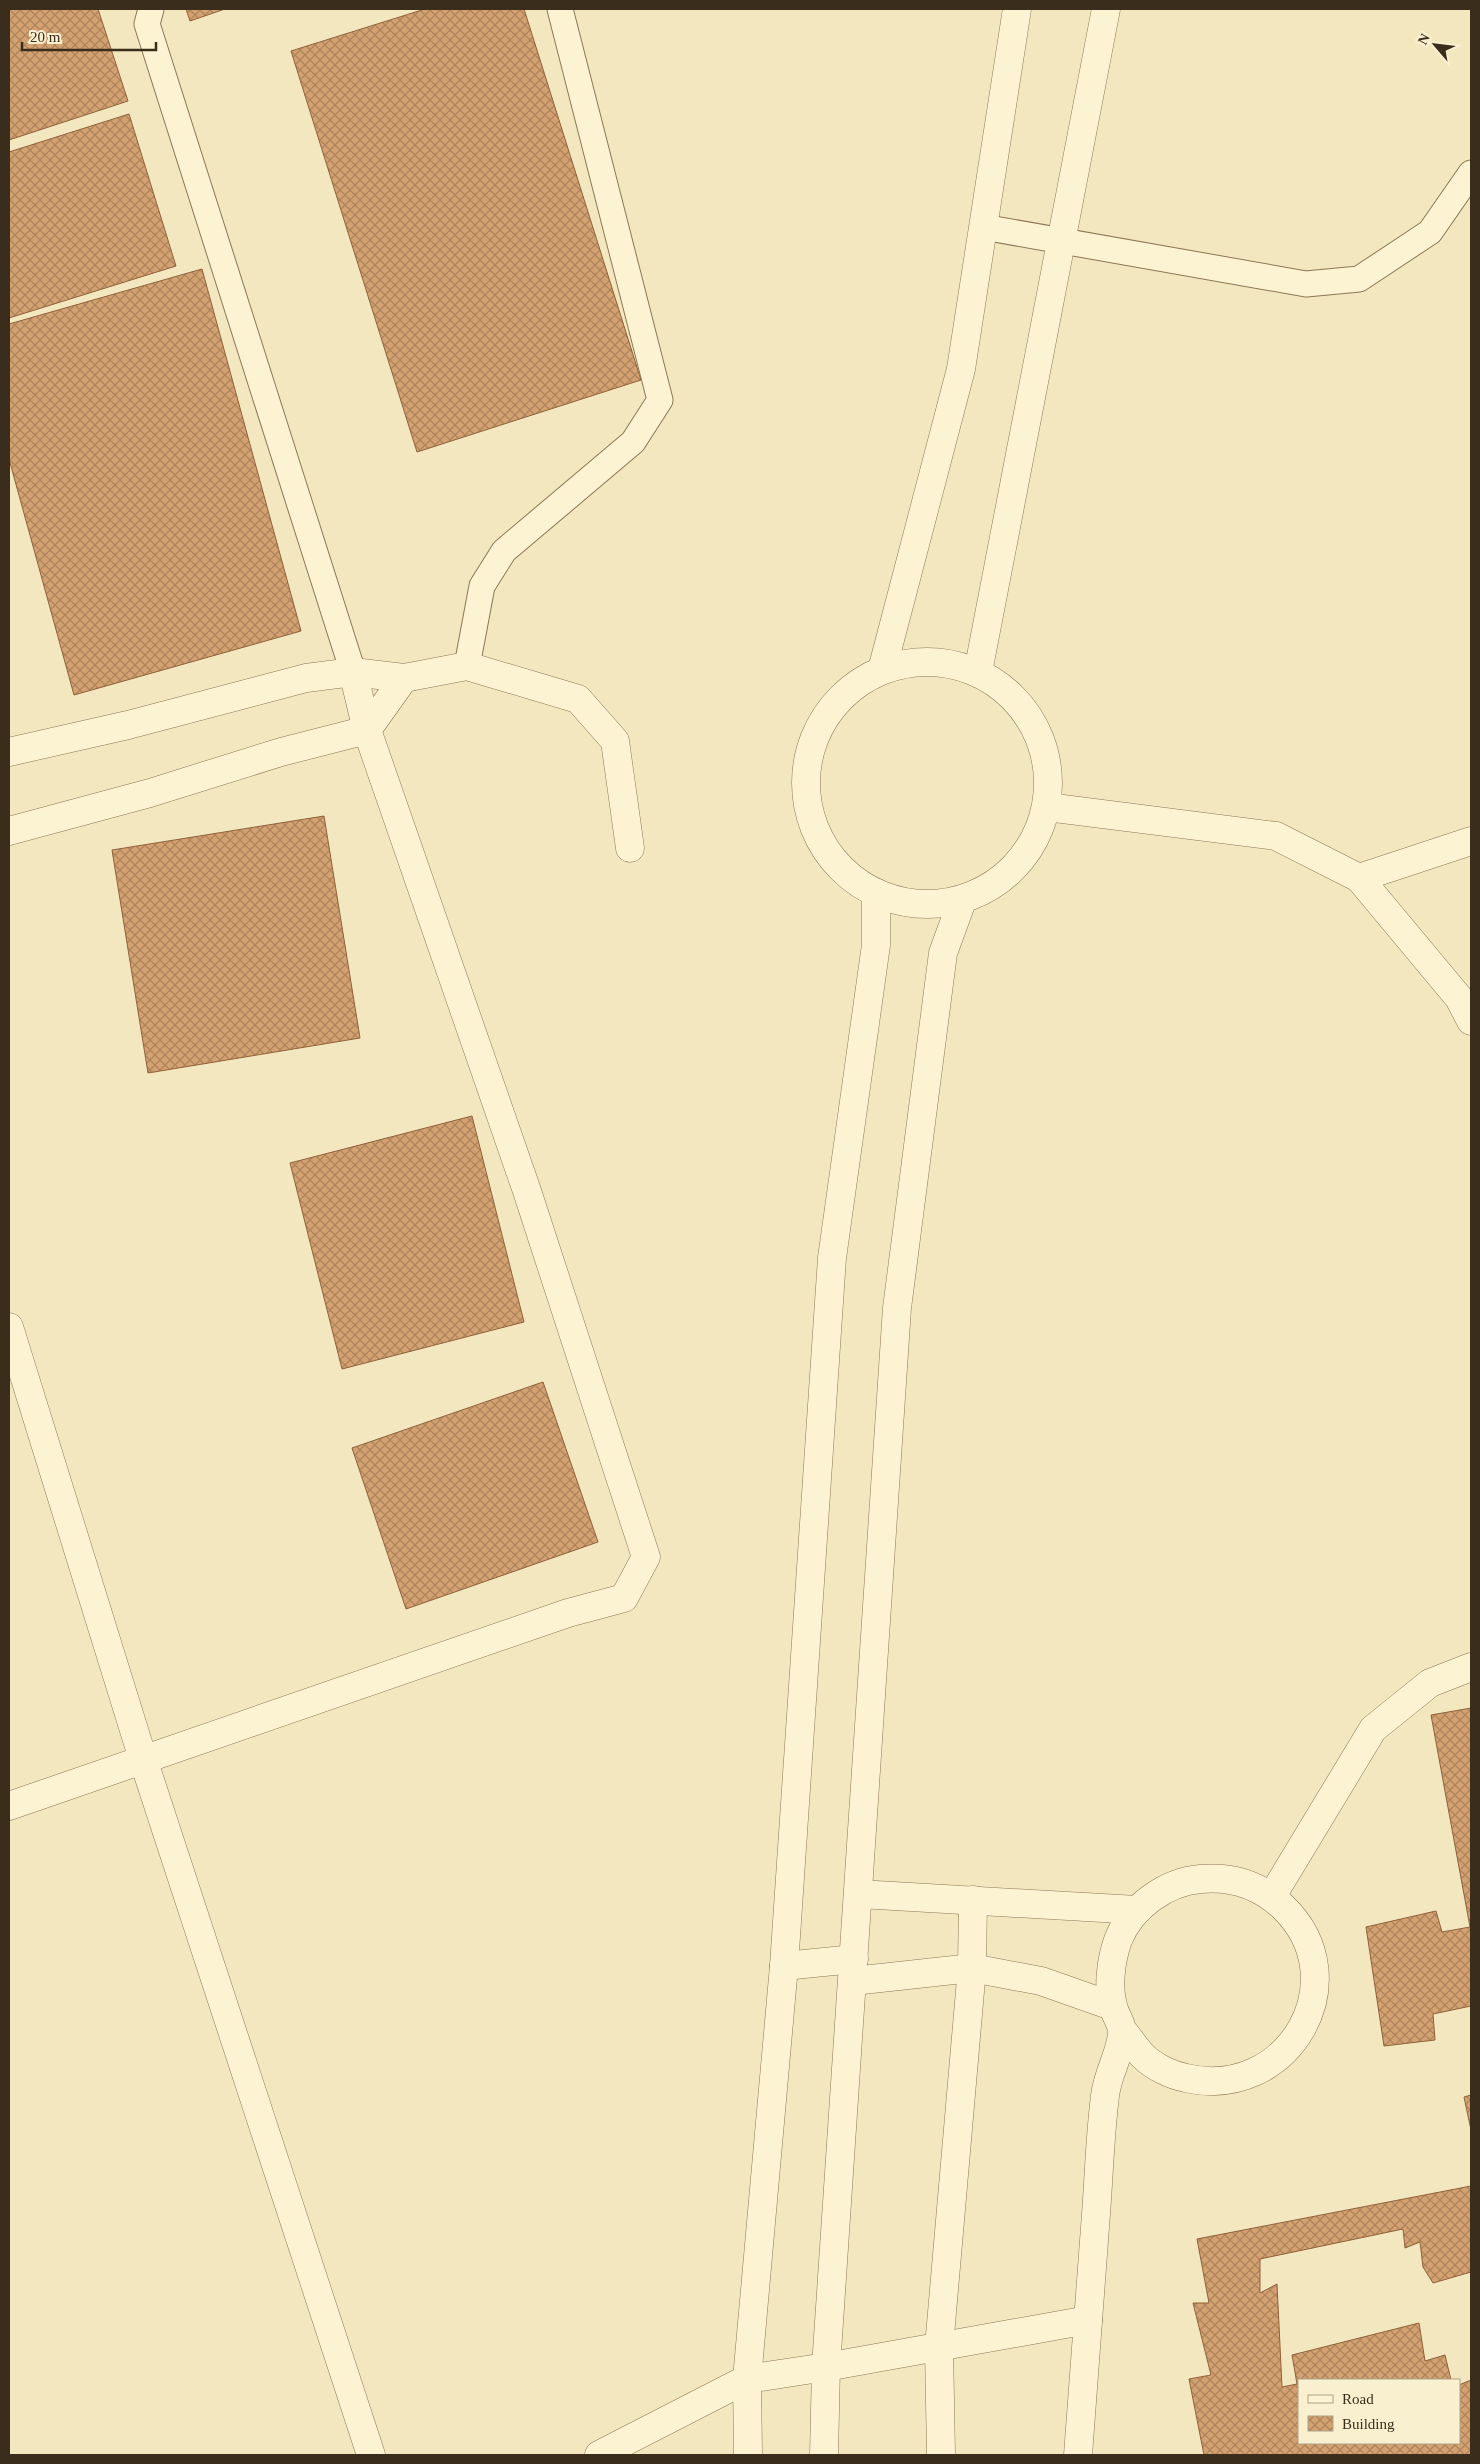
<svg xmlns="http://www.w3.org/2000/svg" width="1480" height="2464" viewBox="0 0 1480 2464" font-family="Georgia,serif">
<defs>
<pattern id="building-cross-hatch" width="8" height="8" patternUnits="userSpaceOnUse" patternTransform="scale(1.25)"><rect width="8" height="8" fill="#d4a171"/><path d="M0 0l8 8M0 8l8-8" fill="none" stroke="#ad845c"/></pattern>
</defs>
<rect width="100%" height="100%" fill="#f2e7bf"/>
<g fill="url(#building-cross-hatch)" stroke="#8f6139">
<polygon points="9,9 98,9 128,101 9,140"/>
<polygon points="186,9 225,9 190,21"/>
<polygon points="425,9 524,9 641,380 417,452 291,51"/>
<polygon points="129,114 176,266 9,318 9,152"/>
<polygon points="202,269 301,631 74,695 9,459 9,324"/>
<polygon points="324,816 360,1038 148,1073 112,850"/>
<polygon points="472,1116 524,1322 342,1369 290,1163"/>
<polygon points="543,1382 598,1542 406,1609 352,1448"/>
<polygon points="1471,1708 1471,2006 1433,2014 1435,2040 1384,2046 1366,1927 1436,1911 1442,1932 1470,1927 1431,1715"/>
<polygon points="1471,2095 1471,2130 1464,2097"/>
<polygon points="1471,2186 1471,2272 1433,2283 1423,2267 1420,2242 1405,2248 1403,2229 1260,2259 1260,2293 1277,2284 1282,2387 1297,2384 1292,2355 1419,2323 1425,2361 1445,2355 1451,2380 1299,2380 1299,2443 1459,2443 1459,2385 1471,2380 1471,2455 1204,2455 1189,2379 1211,2375 1193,2303 1209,2303 1197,2239"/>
</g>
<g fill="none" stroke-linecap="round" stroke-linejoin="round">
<g stroke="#8d7755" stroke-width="27">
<g id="service">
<polyline points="151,9 147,24 353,672"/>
<polyline points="983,227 1306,284 1359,279 1430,232 1471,173"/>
<polyline points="467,666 482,586 504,551 633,442 660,400 560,9"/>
</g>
</g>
<g stroke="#8d7755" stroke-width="29">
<g id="minor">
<circle cx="927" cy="783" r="121"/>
<polyline points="882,670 961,369 1017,9"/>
<polyline points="978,672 1106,9"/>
<polyline points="9,752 128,725 306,678 353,672 404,678 467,666 578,699 615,741 630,848"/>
<polyline points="1047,807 1276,836 1359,878 1459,998 1471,1021"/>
<polyline points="9,831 150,793 281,752 367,730 404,678"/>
<polyline points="1359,878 1471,841"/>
<polyline points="9,1327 143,1759 371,2455"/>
<polyline points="9,1806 568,1613 624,1598 646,1557 527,1191 367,730 353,672"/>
<polyline points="859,1894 1137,1910"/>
<polyline points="1272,1896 1373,1729 1430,1683 1471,1667"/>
<polyline points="784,1966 854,1959"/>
<polyline points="853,1981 972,1968 1041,1981 1112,2006"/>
<polyline points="599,2455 747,2379 826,2367 1088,2320"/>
<polyline points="748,2455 747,2379 784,1966 832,1258 876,945 876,895"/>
<polyline points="824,2455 826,2367 897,1308 943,953 962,901"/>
<polyline points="941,2455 939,2347 972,1968 973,1900"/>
<path d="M1078 2455C1084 2375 1090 2294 1096 2214 1099 2175 1100 2135 1105 2096 1107 2075 1120 2055 1122 2034 1123 2026 1116 2016 1114 2009 1107 1988 1111 1960 1118 1940 1131 1907 1166 1882 1200 1879 1232 1876 1260 1885 1283 1907 1359 1980 1288 2102 1186 2078 1171 2075 1154 2067 1143 2056 1136 2049 1130 2039 1123 2031"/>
</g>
</g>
<use href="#service" stroke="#fcf3d3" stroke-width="25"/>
<use href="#minor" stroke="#fcf3d3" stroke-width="28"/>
</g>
<rect width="1480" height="2464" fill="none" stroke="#3b2d1c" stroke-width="20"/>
<rect x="1298" y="2379" width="162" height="65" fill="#f9f0d0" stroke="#ada288"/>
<rect x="1308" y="2395" width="25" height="8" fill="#fcf3d3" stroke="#ada288"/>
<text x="1342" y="2404" font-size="15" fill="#3b2d1c">Road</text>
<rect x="1308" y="2416" width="25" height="15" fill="url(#building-cross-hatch)" stroke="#ada288"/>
<text x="1342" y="2429" font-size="15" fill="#3b2d1c">Building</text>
<g transform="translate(1435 45) rotate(298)" stroke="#f9f0d0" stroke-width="4" paint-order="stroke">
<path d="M0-4L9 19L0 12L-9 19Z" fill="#3b2d1c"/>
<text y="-8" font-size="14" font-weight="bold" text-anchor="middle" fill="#3b2d1c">N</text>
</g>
<path d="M22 42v8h134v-8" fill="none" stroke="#3b2d1c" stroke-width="2.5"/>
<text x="30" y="42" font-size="15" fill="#3b2d1c" stroke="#f9f0d0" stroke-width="4" paint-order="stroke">20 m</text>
</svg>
